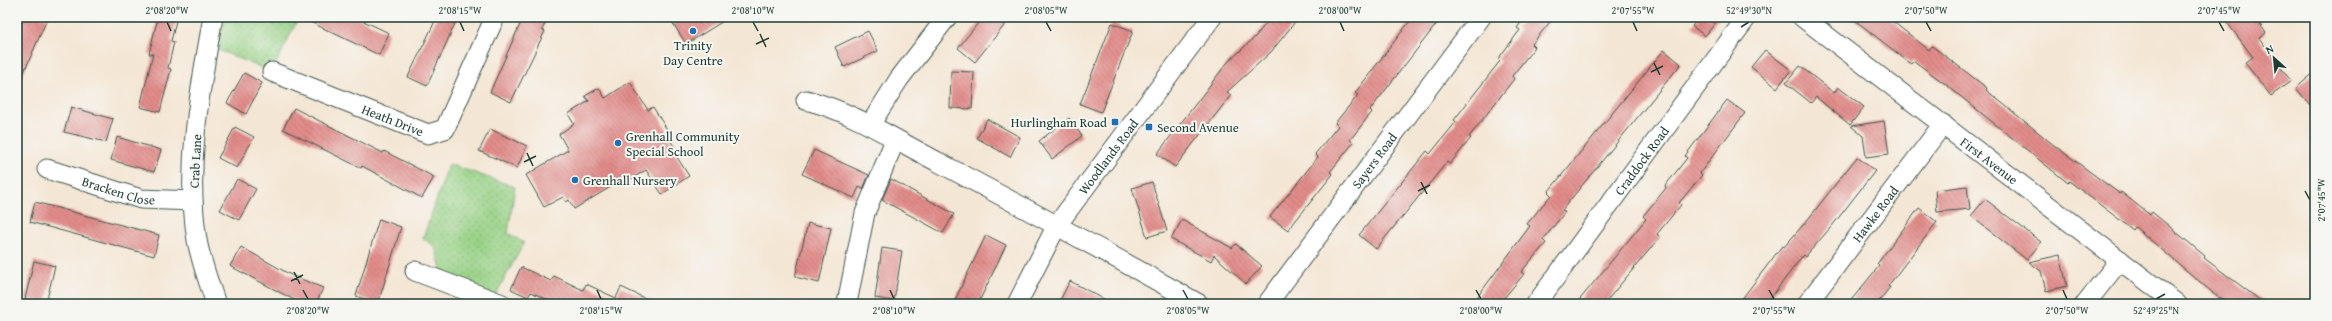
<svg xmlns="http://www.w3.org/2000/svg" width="2332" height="321" viewBox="0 0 2332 321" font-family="'Gentium Book Plus',serif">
<defs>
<pattern id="grass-dots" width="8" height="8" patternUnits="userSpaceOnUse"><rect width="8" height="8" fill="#97d185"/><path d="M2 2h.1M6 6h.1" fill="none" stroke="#7bab6e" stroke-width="1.8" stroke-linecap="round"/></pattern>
<pattern id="building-back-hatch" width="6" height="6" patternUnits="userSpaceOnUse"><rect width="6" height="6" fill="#e28c8a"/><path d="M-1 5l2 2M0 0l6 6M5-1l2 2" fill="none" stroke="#b77472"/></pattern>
</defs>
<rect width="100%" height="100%" fill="#f6f6f2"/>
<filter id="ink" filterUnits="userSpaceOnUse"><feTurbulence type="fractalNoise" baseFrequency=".025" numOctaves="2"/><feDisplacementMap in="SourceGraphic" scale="8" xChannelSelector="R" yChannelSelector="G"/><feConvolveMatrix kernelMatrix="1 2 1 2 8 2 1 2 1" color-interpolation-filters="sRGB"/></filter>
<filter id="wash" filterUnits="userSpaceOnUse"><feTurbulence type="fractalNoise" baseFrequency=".012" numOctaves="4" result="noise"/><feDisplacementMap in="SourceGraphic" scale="16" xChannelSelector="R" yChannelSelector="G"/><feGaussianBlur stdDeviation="0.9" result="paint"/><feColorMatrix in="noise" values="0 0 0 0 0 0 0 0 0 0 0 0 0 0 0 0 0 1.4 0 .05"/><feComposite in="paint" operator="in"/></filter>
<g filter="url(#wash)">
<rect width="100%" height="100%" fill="#f4e6d4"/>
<g fill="url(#grass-dots)" stroke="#5b875c">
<polygon points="223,17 293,17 298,19 272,72 216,49"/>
<polygon points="449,164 515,187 508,233 524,243 495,296 443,276 435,247 423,238"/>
</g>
<g id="blocks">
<g fill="url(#building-back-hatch)">
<polygon points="17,17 48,17 17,88"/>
<polygon points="158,17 177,17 171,41 174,42 168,68 171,69 160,112 140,107 153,54 149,54"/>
<polygon points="300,17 355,17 389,33 379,55"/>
<polygon points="437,17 458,17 427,86 408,77"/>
<polygon points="528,17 548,17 542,30 545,31 511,102 490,92 522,20 526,22"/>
<polygon points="669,17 730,17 686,44"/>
<polygon points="983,17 1011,17 975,62 958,48"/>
<polygon points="1271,17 1299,17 1271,52 1227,92 1231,95 1175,167 1157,154 1227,63 1255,37"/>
<polygon points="1413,17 1442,17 1370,110 1372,112 1350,140 1353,143 1330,172 1333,174 1288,230 1270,217 1318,157 1315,154 1338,126 1335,123 1358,95 1355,93"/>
<polygon points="1525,17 1554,17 1532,44 1535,47 1512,76 1514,79 1469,137 1471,138 1450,164 1447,162 1376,249 1359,235 1427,151 1430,154 1456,122 1454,120 1500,61 1498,59 1520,30 1517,28"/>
<polygon points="1700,17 1720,17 1705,36 1692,26"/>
<polygon points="1851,17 1887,17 1929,50 1932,46 1987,88 1986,90 2055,146 2120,194 2121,192 2150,215 2152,212 2205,256 2204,258 2265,304 2230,304 2220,297 2219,298 2135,227 2133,230 2069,181 2068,183 1944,83 1914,61 1911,64"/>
<polygon points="2223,17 2255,17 2266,33 2259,38 2291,81 2271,96 2245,63 2253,57"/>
<polygon points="1112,23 1133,31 1101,112 1080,104"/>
<polygon points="868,31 878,51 844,67 835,47"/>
<polygon points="1664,50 1681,64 1562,210 1565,212 1543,240 1546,243 1521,272 1524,274 1499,304 1472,304 1530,226 1527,224 1551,195 1548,192"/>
<polygon points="1765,50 1791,70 1777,88 1751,67"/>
<polygon points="1800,66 1834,93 1838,87 1864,107 1850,125 1816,97 1811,103 1786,83"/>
<polygon points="951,71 974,72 972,109 950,108"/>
<polygon points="2315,72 2315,111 2296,88"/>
<polygon points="244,73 262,83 246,114 227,103"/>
<polygon points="630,82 648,110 653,107 671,136 668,137 676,149 673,151 689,176 662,194 646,170 621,185 619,182 574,209 569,200 566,202 563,197 544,207 526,175 568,150 559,134 574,124 568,114 589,101 585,96 599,88 605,98"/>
<polygon points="1727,100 1745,113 1700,173 1702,175 1679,203 1681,205 1657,234 1660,237 1604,304 1576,304 1646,219 1643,216 1666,188 1665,186 1687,158 1685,156"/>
<polygon points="71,107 113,119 106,142 64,132"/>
<polygon points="294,108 383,153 384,151 434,177 422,198 362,166 361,168 283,129"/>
<polygon points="1069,118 1082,136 1052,159 1039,141"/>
<polygon points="987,119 1020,137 1010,157 977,138"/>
<polygon points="1884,121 1889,154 1866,157 1863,136 1851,126"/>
<polygon points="235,127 254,137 237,168 218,158"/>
<polygon points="490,129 527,146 517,168 479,151"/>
<polygon points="117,137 161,150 154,172 111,160"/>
<polygon points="814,150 869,175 863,189 859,187 854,198 802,174"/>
<polygon points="1857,157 1875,171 1832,226 1805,257 1803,255 1766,304 1738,304 1782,246 1784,247 1809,218"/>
<polygon points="237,179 256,189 239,220 220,210"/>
<polygon points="891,179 954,214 943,233 882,200"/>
<polygon points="1152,182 1167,231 1147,237 1132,188"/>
<polygon points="1967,186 1970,209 1937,212 1935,190"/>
<polygon points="1985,199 2041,242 2027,260 1971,216"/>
<polygon points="35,202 159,235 154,256 30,222"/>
<polygon points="1919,208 1937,222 1888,286 1890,287 1877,304 1848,304 1879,266 1877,264"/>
<polygon points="379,219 401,227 378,304 356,296"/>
<polygon points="1182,220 1232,248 1236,244 1262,266 1246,284 1214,255 1211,261 1171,239"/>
<polygon points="808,223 831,228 819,283 795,277"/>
<polygon points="986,235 1006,245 978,304 953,304"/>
<polygon points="241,247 291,275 323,288 316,304 302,304 230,266"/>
<polygon points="882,248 902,251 894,301 875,298"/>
<polygon points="2060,255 2067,286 2046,291 2041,271 2029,262"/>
<polygon points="34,261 55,266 46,303 25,299"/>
<polygon points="521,267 551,281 554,276 583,290 586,284 616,298 621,287 657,304 557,304 531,292 528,297 511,289"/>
<polygon points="1070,281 1113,304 1058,304"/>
</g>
</g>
</g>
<g filter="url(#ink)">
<use href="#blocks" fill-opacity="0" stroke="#3f564c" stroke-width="1"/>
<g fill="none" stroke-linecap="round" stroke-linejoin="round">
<g stroke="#3f564c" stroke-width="21">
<g id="minor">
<path d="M213 17C200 90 185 166 197 240 201 262 209 283 216 304"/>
<path id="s1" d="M1802 17 2177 304"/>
<path id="s2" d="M272 72 428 134 445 129 495 17"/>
<path d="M806 100C854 112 897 141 940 163 1027 209 1113 256 1199 304"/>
<polyline points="870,125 899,79 947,17"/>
<path id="s3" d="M47 169 141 199 193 201"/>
<polyline points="415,271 502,304"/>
<polyline points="847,303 865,213 895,140"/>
<path id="s4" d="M1017 304 1057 225 1212 17"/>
<path id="s5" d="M1267 304 1481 17"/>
<path id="s6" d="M1536 304 1747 17"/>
<path id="s7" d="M1807 304 1943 124"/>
<polyline points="2085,304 2120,260"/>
</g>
</g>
<use href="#minor" stroke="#fff" stroke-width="19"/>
</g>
</g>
<path fill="none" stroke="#1f3d34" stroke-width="1.5" d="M167 22 171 31M460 22 464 31M753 22 758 31M1046 22 1051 31M1340 22 1344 31M1633 22 1637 31M1926 22 1931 31M2219 22 2224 31M1741 27 1749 22M760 34 766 47M756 44 769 38M1654 63 1660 75M1651 72 1663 66M527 153 533 166M524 162 536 156M1421 182 1427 194M1418 191 1430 185M2305 191 2310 200M294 272 300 284M291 281 303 275M303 290 308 299M597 290 601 299M890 290 894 299M1183 290 1188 299M1476 290 1481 299M1769 290 1774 299M2063 290 2067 299M2156 299 2165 294"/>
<g fill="#1f6fb2" stroke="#f6f6f2" stroke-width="1.5">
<circle cx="693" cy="31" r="4"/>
<rect x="1111" y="118" width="8" height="8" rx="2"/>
<rect x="1145" y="123" width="8" height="8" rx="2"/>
<circle cx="618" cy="143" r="4"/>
<circle cx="575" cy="180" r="4"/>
</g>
<g text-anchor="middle" stroke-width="4" stroke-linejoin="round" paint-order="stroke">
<g font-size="13" fill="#1f3d34" stroke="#f6f6f2" text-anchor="start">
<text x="693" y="50" text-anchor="middle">Trinity<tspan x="693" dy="15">Day Centre</tspan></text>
<text x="1107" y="127" text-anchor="end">Hurlingham Road</text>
<text x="1157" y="132">Second Avenue</text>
<text x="626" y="141">Grenhall Community<tspan x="626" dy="15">Special School</tspan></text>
<text x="583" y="185">Grenhall Nursery</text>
</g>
<g font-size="13" fill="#1f3d34" stroke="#f6f6f2">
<text dy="5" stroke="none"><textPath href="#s2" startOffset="130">Heath Drive</textPath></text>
<text dy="5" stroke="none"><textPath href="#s4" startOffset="174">Woodlands Road</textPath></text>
<text dy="5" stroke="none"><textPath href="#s5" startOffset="179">Sayers Road</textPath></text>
<text dy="5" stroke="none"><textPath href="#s6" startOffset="178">Craddock Road</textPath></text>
<text dy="5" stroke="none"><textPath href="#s1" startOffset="236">First Avenue</textPath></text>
<text transform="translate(195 161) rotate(-87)" y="5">Crab Lane</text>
<text dy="5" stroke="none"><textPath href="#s3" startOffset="75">Bracken Close</textPath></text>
<text dy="5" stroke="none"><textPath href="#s7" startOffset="113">Hawke Road</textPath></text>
</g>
</g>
<rect width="2332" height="321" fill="none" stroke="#f6f6f2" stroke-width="44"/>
<g transform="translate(2274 58) rotate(333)" stroke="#f6f6f2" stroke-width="3" paint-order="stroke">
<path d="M0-3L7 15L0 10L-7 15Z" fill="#1f3d34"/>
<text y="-6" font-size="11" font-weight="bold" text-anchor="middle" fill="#1f3d34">N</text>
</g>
<rect x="22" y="22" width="2288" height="277" fill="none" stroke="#1f3d34" stroke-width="1.5"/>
<g font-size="10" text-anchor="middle" fill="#1f3d34">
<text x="167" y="14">2°08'20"W</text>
<text x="460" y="14">2°08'15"W</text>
<text x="753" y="14">2°08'10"W</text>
<text x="1046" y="14">2°08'05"W</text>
<text x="1340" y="14">2°08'00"W</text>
<text x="1633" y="14">2°07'55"W</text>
<text x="1749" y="14">52°49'30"N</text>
<text x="1926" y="14">2°07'50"W</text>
<text x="2219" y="14">2°07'45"W</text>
<text transform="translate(2321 200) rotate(-90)" y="4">2°07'45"W</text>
<text x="308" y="314">2°08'20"W</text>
<text x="601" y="314">2°08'15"W</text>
<text x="894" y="314">2°08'10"W</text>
<text x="1188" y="314">2°08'05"W</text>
<text x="1481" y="314">2°08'00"W</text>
<text x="1774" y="314">2°07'55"W</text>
<text x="2067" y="314">2°07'50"W</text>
<text x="2156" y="314">52°49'25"N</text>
</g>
</svg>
